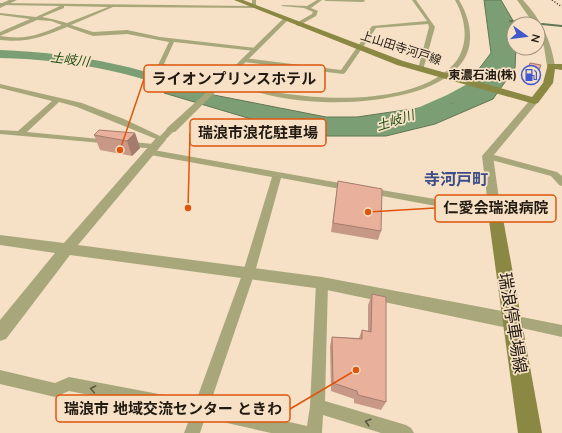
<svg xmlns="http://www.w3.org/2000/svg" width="562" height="433" viewBox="0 0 562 433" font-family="'Nunito Sans','Noto Sans JP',sans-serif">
<rect width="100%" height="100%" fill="#f6e1c6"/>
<polygon fill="#7c9e74" stroke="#617656" points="484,0 501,0 515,24 514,24 514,48 516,48 515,68 493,99 435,124 386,136 285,136 278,127 164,93 173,87 326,117 357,117 453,103 491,53"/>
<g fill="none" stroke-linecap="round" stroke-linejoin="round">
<g stroke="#617656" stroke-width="2">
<polyline points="510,21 527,23"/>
<polyline points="542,24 562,26"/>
</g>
<g fill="#7c9e74" fill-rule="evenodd">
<path d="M0 50C81 53 151 68 226 100L228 103 226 106 221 107 216 106C143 74 80 60 0 58Z"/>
<polygon points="486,74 491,75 492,78 491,81 457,101 416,119 411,120 406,119 404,116 406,113 447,95"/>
</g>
<g fill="#a8a77b" fill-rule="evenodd">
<path d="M252 0H256V8L113 7 71 25 93 32 127 30 160 37 257 48 258 49 255 51 174 42 164 64C184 70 204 74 223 78 239 82 254 88 270 91 321 101 411 105 451 67 470 49 467 21 455 0H459C471 20 476 46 460 65 447 80 428 88 410 93 364 105 314 105 268 95 253 91 239 86 224 82 202 77 180 73 159 66L158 65 169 42 127 34 93 36 67 27C41 37 29 43 0 40V36C27 40 38 35 62 25L51 21 37 20 0 36V32L30 19 0 15V13L36 17 60 6 0 5V3L252 6ZM64 6 108 7 67 23 52 19 42 17 64 8Z"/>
<polygon points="317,0 322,0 311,8 318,11 316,16 298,26 296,25 296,23 312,14 313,12 304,8 281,6 283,5 307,6"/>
<polygon points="324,0 364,0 365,1 363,2 326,1"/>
<polygon points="412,0 416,0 435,27 423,70 418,69 429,27 428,24 376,28 345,73 343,74 244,62 241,60 244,58 341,70 372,26 427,21"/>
<polygon points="0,84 82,103 124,119 160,136 168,128 174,128 175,130 164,141 161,141 77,107 59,102 27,132 110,140 114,142 113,144 0,134 0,130 18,131 52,101 0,88"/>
<path d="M122 141 153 144 157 146C152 150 126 147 121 143Z"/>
<polygon points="148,149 351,185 356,188 351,191 281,178 255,272 210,404 307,426 310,406 316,283 318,280 322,278 326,280 328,283 325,401 406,425 411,428 414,433 381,433 323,415 322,433 271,433 205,418 200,433 184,433 191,415 69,391 55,397 0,384 0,370 55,383 69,377 196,401 243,272 272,177 145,154 144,152"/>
<polygon points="487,153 557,172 562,176 562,186 559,185 551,176 484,158 483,156 484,154"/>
<polygon points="369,188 495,209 500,213 495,217 366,193 364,191 366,189"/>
<polygon points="512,315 562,325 562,337 508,325 506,321 508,317"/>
</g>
<g fill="#a8a77b" fill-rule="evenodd">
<polygon points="9,0 17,0 0,8 0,4"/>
<path d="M517 0H523C541 19 551 40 555 66L554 68H548L547 66 544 47 538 33V24H534Z"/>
<polygon points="284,18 289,19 175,132 167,132 166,130 167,128 219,81"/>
<polygon points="534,98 537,99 539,101 537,103 493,156 501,213 500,216 495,218 490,216 489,213 482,156 531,99"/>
<polygon points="161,136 165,137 166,139 165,141 78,245 322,277 512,313 518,316 520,321 518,326 512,329 322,289 70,255 6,339 0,341 0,320 55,253 0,245 0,235 64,243 157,137"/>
</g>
<g fill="#8b8844" fill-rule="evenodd">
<polygon points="234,0 243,0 403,61 532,97 543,83 548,64 562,64 562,70 555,69 553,83 538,103 534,104 397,65"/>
<polygon points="495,208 500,209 502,213 542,433 518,433 488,213 490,209"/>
</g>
<polyline stroke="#3c3226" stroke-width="1.5" stroke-dasharray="1 2" stroke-linecap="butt" points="552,0 562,7"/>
</g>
<g fill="#c89886">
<polygon points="530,63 537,76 535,82 524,79"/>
<polygon points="135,133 140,148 132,156 100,150 94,135"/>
<polygon points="338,181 381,231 378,240 331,232"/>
<polygon points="372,294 386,402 381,410 354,403 354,399 331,391 330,346 332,337 359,338 362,330 368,331 368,305"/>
</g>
<polygon fill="#a37c6d" points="135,133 140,148 132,156 127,141"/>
<g fill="#e9b19c" stroke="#a37c6d">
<polygon points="530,63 541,65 537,76 526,74"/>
<polygon points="99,130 135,133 127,141 94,135"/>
<polygon points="338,181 382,189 381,231 333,223"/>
<polygon points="372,294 386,297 386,402 358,395 357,391 333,383 332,337 362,339 362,330 371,332"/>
</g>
<defs><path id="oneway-chevron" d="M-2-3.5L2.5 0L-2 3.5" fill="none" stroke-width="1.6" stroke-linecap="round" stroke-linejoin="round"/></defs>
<g stroke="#5e5940">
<use href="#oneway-chevron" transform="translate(93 389) rotate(-169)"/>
<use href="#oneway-chevron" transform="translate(368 422) rotate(-163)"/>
</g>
<defs>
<g id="fuel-ring" transform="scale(1)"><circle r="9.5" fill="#f6e1c6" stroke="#4058cb" stroke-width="1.5"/><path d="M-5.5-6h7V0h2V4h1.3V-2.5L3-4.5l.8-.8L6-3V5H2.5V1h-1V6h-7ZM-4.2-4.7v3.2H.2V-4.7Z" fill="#4058cb"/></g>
</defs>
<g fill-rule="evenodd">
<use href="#fuel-ring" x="531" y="75"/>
</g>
<g text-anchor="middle" stroke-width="3.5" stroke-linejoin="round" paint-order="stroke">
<g font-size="12" fill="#221a10" stroke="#f6e1c6">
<text transform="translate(401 48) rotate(18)" y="4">上山田寺河戸線</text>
</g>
<g font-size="12" font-weight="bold" fill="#221a10" stroke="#f6e1c6" text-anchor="end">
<text x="517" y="79">東濃石油(株)</text>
</g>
<g font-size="13" font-style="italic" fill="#204e12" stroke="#f6e1c6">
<text transform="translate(70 59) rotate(7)" y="5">土岐川</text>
<text transform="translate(395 120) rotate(-18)" y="5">土岐川</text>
</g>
<g font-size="16" font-weight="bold" fill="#3c4d88" stroke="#f6e1c6">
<text x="456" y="185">寺河戸町</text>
</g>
<g font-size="17" fill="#221a10" stroke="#f6e1c6">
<text transform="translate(513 323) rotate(81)" y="6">瑞浪停車場線</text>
</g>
</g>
<path fill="none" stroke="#de560c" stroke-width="1.5" d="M120 150L144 79M188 208L190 133M368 212L435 208M356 370L290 409"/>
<g fill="#de560c" stroke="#f6e1c6" stroke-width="1.5">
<circle cx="120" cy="150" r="4"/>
<circle cx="188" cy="208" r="4"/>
<circle cx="368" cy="212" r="4"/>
<circle cx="356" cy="370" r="4"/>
</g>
<g fill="#f6e1c6" stroke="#de560c" stroke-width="1.5">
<rect x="144" y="65" width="181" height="27" rx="4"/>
<rect x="190" y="119" width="136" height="27" rx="4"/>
<rect x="435" y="195" width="121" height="27" rx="4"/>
<rect x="56" y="395" width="234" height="27" rx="4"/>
</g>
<g font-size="15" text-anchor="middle" font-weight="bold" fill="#221a10">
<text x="234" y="84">ライオンプリンスホテル</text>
<text x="258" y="138">瑞浪市浪花駐車場</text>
<text x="496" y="213">仁愛会瑞浪病院</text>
<text x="173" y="414">瑞浪市 地域交流センター ときわ</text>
</g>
<g transform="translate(526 36) rotate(104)"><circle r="19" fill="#f6e1c6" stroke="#a1917d"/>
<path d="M0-3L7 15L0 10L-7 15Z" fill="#4058cb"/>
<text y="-6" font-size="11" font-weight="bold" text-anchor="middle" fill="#221a10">N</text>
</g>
</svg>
